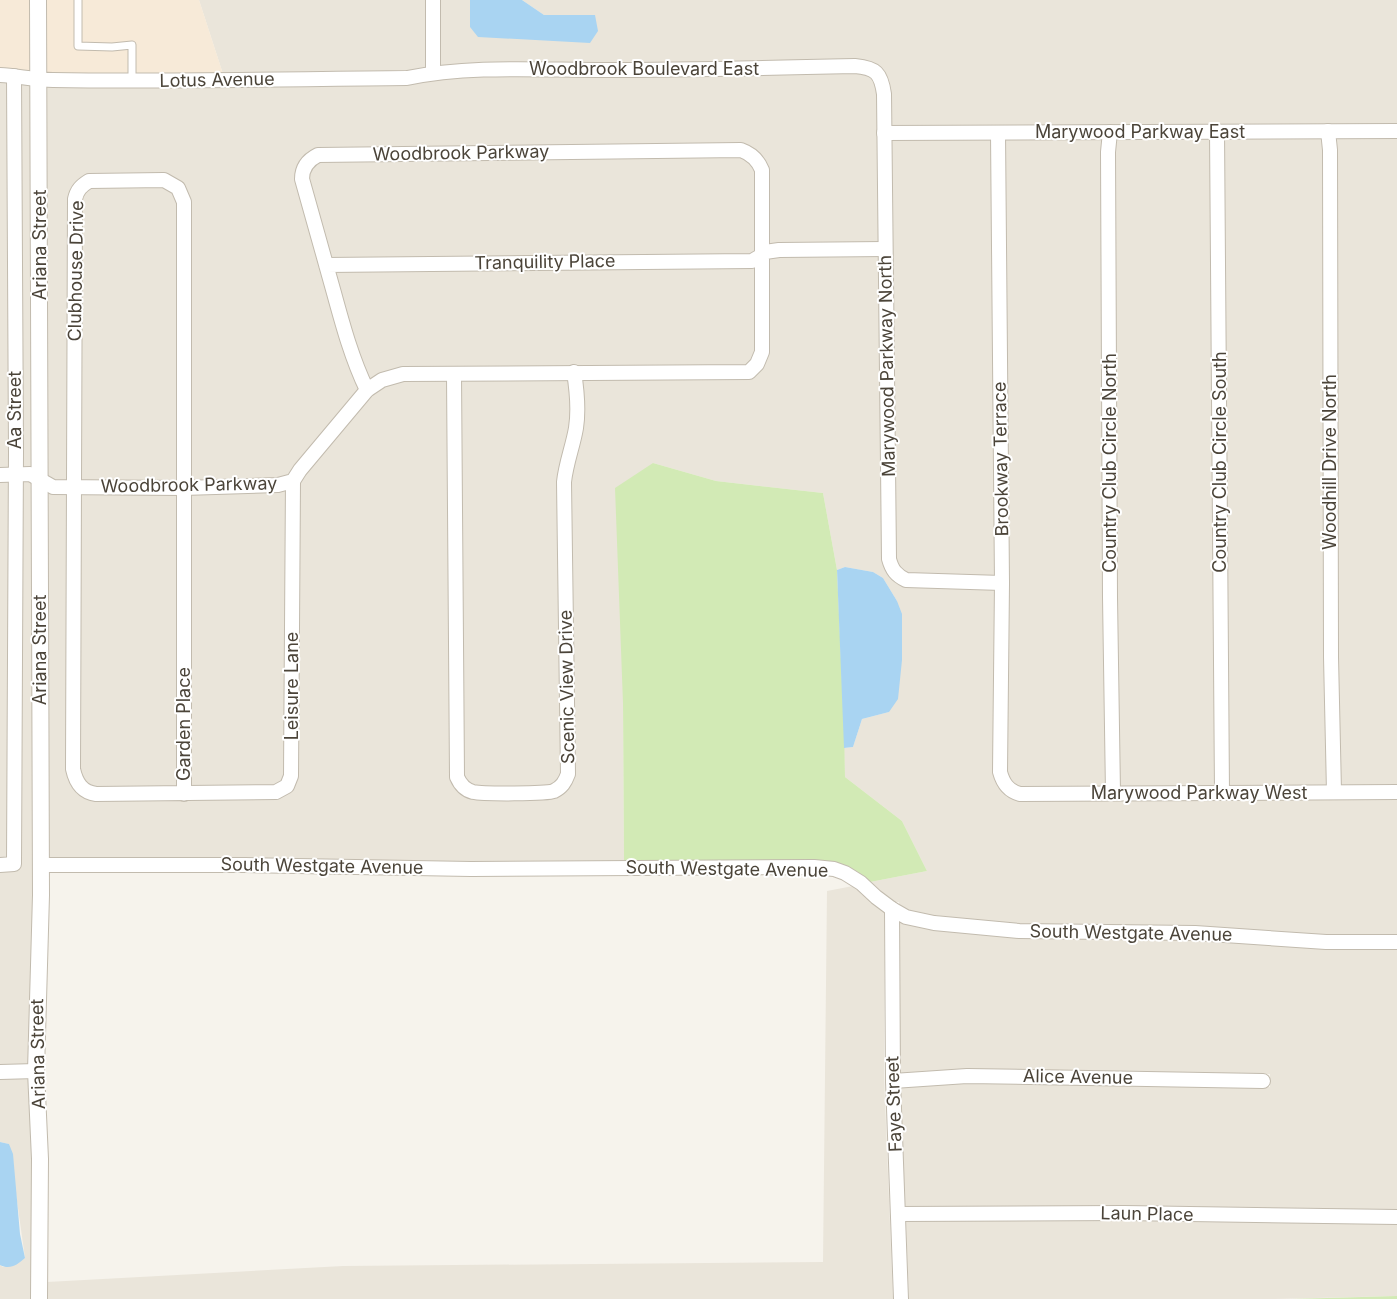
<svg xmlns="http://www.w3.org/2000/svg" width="1397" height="1299" viewBox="0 0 1397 1299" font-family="Inter,sans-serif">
<rect width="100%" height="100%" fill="#f6f3ec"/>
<g fill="#eae5da">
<polygon points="199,0 425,0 425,67 406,71 223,74"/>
<polygon points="441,0 470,0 470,27 595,15 544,15 522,0 1397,0 1397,936 1327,936 1195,927 1019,924 922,914 909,911 899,905 899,902 894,902 870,882 927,871 902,821 845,777 844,748 853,747 862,719 889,712 897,601 883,578 873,572 845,567 837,570 823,493 716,481 653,463 623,703 624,861 471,862 245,858 48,858 47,87 123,88 407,85 441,74"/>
<polygon points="0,82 14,82 32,86 33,895 29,1065 0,1065"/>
<polygon points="853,886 884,912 884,1076 893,1299 47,1299 47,1282 343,1266 823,1262 827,891"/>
<polygon points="899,921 933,929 1018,938 1195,940 1326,949 1397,949 1397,1210 905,1207 900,1087 967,1083 1270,1087 1270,1074 967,1069 900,1074"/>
<polygon points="0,1078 29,1078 32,1159 32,1299 0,1299 0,1265 3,1267 25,1258 9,1144 0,1142"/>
<polygon points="1124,1220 1397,1223 1397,1296 1275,1299 909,1299 906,1221"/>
</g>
<g fill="#f7ead8">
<polygon points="0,0 31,0 32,72 14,69 0,69"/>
<polygon points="46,0 199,0 223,74 123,75 47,73"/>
</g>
<g fill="#d2eab5">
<path d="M653 463 716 481 823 493 837 570 844 726 845 777 902 821 927 871 870 882C855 866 836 863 815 861H624L623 703 615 488Z"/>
<polygon points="1397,1296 1397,1299 1275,1299 1292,1299"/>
</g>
<g fill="#a9d4f2">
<polygon points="470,0 522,0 544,15 595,15 598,31 590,43 478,37 470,27"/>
<polygon points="845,567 873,572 883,578 897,601 902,614 902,660 898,699 889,712 862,719 853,747 844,748 837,570"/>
<path d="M0 1142 9 1144 13 1154 20 1234 25 1258C17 1265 10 1270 0 1265Z"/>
</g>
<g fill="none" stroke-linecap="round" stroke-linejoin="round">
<g stroke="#c2bbae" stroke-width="9">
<polyline id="service" points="78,0 78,46 112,47 132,45 132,81"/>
</g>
<g stroke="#c2bbae" stroke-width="16">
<g id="minor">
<polyline points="433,0 433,72"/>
<path d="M0 75C18 76 35 80 53 80 171 82 289 79 407 78 470 65 539 70 604 70 687 70 771 68 855 66 876 68 881 73 884 94L889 559C892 570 896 575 906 580L1002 583"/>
<polyline points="1217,131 1222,793"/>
<polyline points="1328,131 1330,150 1331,657 1334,792"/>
<polyline points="1110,132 1108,152 1110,597 1113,793"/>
<polyline points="884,133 1397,131"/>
<path d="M998 133 1002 583 1000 772C1003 783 1008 791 1020 794L1397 792"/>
<path d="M326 265 752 261 762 255V170C758 160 752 154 741 150L318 155C308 160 302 167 302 179 313 217 323 255 334 293 343 326 352 359 367 390"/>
<path d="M454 375 457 777C460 784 465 790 473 792 483 794 546 794 554 791 562 787 565 782 568 774L564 482C566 463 573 446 576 428 579 409 577 391 574 372"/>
<polyline points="0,475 30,474 53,487 183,488 278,485 293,481 300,470 367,390 382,380 403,374 749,372 757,364 762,352 762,255 765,252 779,250 885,249"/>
<path d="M184 794V202L178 188 164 180 89 181C81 186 77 190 75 199L73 769C76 783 82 792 96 794L276 792 287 786 291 776 293 481"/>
<polyline points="0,865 14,864 16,452 14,76"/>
<polyline points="41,865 245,865 471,869 814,867 834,869 845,873 861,883 876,897 892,909 906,917 934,923 1019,931 1195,933 1326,942 1397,942"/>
<polyline points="892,909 893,1081 901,1299"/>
<polyline points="0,1072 36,1071"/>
<polyline points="893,1081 967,1076 1263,1081"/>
<polyline points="898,1214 1124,1213 1397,1217"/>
</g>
</g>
<g stroke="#c2bbae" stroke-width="18">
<polyline id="tertiary" points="38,0 41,895 36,1071 40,1159 39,1299"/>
</g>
<use href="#service" stroke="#fff" stroke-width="7"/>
<use href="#minor" stroke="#fff" stroke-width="14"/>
<use href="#tertiary" stroke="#fff" stroke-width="16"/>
</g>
<g text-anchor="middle" stroke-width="4" stroke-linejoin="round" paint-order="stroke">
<g font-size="18" fill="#4b4439" stroke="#fff">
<text x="644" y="75">Woodbrook Boulevard East</text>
<text transform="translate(217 80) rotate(-1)" y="6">Lotus Avenue</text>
<text x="1140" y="138">Marywood Parkway East</text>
<text transform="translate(461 153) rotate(-1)" y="6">Woodbrook Parkway</text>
<text transform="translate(40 245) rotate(-90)" y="6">Ariana Street</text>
<text transform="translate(545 262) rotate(-1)" y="6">Tranquility Place</text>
<text transform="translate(76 271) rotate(-89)" y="6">Clubhouse Drive</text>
<text transform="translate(887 366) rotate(-91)" y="6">Marywood Parkway North</text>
<text transform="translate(15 410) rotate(-90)" y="6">Aa Street</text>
<text transform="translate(1001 459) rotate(-91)" y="6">Brookway Terrace</text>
<text transform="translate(1220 462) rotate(-90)" y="6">Country Club Circle South</text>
<text transform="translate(1330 462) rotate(-90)" y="6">Woodhill Drive North</text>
<text transform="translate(1110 463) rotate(-90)" y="6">Country Club Circle North</text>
<text transform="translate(189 485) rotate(-1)" y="6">Woodbrook Parkway</text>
<text transform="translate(40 650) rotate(-90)" y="6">Ariana Street</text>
<text transform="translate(292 686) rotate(-90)" y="6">Leisure Lane</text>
<text transform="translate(567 687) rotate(-91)" y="6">Scenic View Drive</text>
<text transform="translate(184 724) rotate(-90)" y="6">Garden Place</text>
<text x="1199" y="799">Marywood Parkway West</text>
<text transform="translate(322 866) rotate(1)" y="6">South Westgate Avenue</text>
<text transform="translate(727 869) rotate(1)" y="6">South Westgate Avenue</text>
<text transform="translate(1131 933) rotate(1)" y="6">South Westgate Avenue</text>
<text transform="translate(38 1054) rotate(-91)" y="6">Ariana Street</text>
<text transform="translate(1078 1077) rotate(1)" y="6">Alice Avenue</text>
<text transform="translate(894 1104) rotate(-92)" y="6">Faye Street</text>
<text transform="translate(1147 1214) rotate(1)" y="6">Laun Place</text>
</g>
</g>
</svg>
